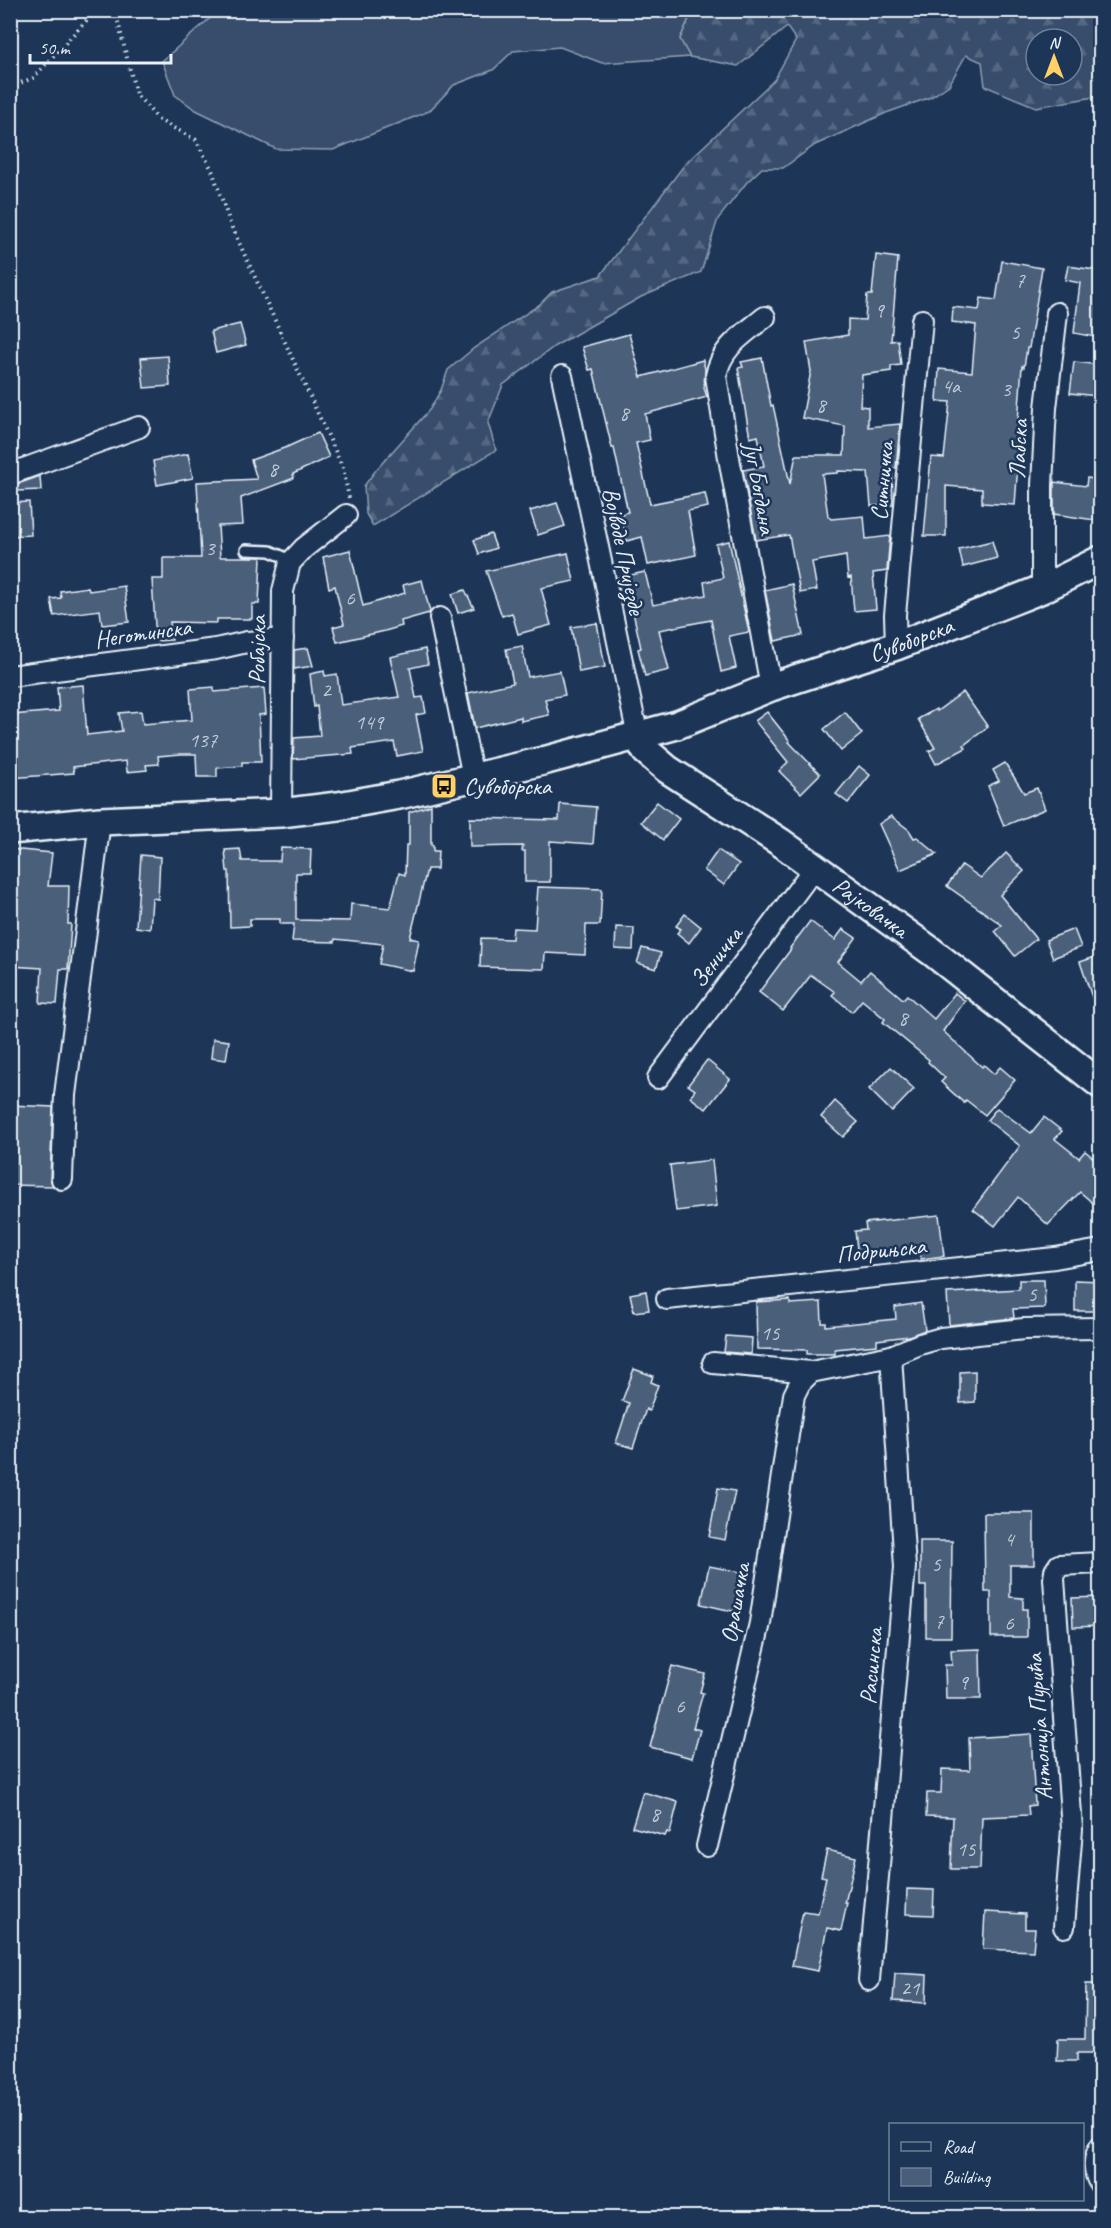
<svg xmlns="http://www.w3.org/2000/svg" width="1111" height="2228" viewBox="0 0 1111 2228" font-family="Caveat,sans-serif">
<defs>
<pattern id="forest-firs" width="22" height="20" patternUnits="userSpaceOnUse" patternTransform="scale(1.5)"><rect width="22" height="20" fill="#374d6c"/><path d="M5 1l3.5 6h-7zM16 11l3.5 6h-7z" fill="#546782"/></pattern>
</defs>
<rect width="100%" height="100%" fill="#1d3557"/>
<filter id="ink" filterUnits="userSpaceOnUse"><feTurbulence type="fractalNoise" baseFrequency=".0167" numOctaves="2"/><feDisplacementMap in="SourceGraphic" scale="12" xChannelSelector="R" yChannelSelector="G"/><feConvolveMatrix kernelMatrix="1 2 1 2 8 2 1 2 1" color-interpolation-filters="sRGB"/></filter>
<g filter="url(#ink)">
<polygon fill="#374d6c" stroke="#909fb2" stroke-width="1.5" points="218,11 695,11 689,19 680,39 690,57 602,63 560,47 513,51 493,70 454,85 429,111 333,150 276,149 196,110 175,95 162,61"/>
<path fill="url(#forest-firs)" stroke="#909fb2" stroke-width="1.5" fill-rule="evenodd" d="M695 11H1100V96L1036 107 985 86 982 62 966 55 949 85 931 97 886 113 815 145 783 168H762L747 182 718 219 701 272 641 297 555 346 503 385 488 423 496 450 373 526 366 514 364 486 376 470 430 409 441 390 448 370 474 348 539 305 552 292 600 276 685 164 774 80 796 40 787 27 738 66 690 57 680 39 689 19ZM1036 39H1072V75H1036Z"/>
<g fill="#495e7a" stroke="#e8f1f8" stroke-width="1.5">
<polygon points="876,255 898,258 891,341 898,340 901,365 891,366 891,371 862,375 860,406 868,407 868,427 900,424 896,468 892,468 893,505 871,506 868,472 838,471 838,473 822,474 828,516 831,519 864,516 866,539 890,536 887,571 873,573 876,609 854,611 851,577 848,578 846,556 812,562 817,590 800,593 789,535 756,540 743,470 764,466 758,436 750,438 738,368 743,367 741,362 762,358 771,406 773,405 790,484 796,455 844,455 845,426 802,418 811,371 806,342 848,335 848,319 865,320 867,295 872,295"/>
<polygon points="1002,261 1042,268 1029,348 1027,348 1024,367 1022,366 1018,422 1021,422 1015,505 982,503 982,489 946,486 946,536 924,536 931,457 944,458 950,402 937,401 939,369 972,372 976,325 952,322 953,307 979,310 981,298 996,300"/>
<polygon points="1068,266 1101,271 1101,338 1074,333 1080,283 1065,280"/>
<polygon points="240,324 246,345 216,353 211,331"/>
<polygon points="629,334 641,377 703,360 705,369 704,388 707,397 645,414 650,440 636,443 650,504 705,493 708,507 688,511 696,555 648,565 642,537 627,541 621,514 628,512 614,448 612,448 593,369 589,370 582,347"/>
<polygon points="168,356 170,386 144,388 141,358"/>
<polygon points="1074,362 1101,365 1097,396 1070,393"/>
<polygon points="318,433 329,457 293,474 294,478 241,498 243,525 218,526 220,557 261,557 259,604 252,604 252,619 217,619 217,623 170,622 172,640 156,641 152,579 163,579 163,558 201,558 197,482 257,479 251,460 287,447"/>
<polygon points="188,454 193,478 157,485 153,461"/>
<polygon points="40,476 41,490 16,491 15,485"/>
<polygon points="1087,478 1101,480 1101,521 1054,514 1054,482 1086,486"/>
<polygon points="29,502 31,535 10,536 10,503"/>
<polygon points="557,503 565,526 538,535 530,511"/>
<polygon points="491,534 496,548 479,554 474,540"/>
<polygon points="729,541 749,632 729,636 736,668 721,672 711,620 659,630 669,670 645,676 638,649 641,648 629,594 620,595 617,578 645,572 653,605 706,595 704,582 723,578 716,544"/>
<polygon points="992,541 997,558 963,567 959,549"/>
<polygon points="350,550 363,606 405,593 403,585 422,580 430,612 429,613 401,621 402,626 385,631 337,642 333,627 344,624 335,586 329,588 323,557"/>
<polygon points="568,553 574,581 541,588 551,625 518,634 512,613 502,616 486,571"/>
<polygon points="792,584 803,635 775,641 765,590"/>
<polygon points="124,586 129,622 102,625 100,610 54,616 51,599 61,598 60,591 88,587 89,591"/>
<polygon points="465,590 474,608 458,613 452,594"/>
<polygon points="597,623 605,667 579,672 571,627"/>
<polygon points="522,646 528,677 560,671 565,695 545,699 549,715 521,721 521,717 475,728 468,693 513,683 506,649"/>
<polygon points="308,648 313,666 294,669 294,650"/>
<polygon points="425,649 428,664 410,668 416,698 423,697 426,713 416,715 423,751 397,756 394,742 352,748 353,754 293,759 294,738 320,736 317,706 314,707 310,674 324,671 325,676 337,674 341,705 399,697 390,657"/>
<polygon points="83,685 87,735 122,731 119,713 141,711 143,724 192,720 190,689 214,687 214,692 264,688 266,714 259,715 261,762 242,762 242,766 217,768 217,777 197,777 196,754 181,754 158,756 159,764 146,765 147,770 127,772 126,761 73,767 74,773 10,778 10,758 15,758 11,715 59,711 57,687"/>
<polygon points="963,692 988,727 964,745 966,748 936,764 929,751 935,748 918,719 936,709 937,711"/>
<polygon points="767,712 790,741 789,742 820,774 801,793 779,771 788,762 755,721"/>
<polygon points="845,712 862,734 841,751 824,729"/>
<polygon points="1005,763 1024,793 1037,788 1045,809 1004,826 988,786 999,781 993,770"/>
<polygon points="859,766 870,775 848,803 836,794"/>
<polygon points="657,802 679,819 663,840 641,822"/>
<polygon points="560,804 596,807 593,844 550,841 550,882 525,882 525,851 522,851 523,846 470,847 470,818 559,820"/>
<polygon points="431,805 431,845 433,845 433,851 438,851 437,869 427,869 410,938 419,940 413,971 379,964 383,944 335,939 335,942 292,941 294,924 280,924 280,919 250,919 250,926 230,927 229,871 227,871 225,850 240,849 242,861 280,861 281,848 311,849 310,873 296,873 296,920 350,921 351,904 390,908 399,873 405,875 406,845 409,845 409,812"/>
<polygon points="891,816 909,830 914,838 917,837 937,854 900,870 879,824"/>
<polygon points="10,849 52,853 48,886 69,886 68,924 71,924 68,969 60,969 57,1004 40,1003 42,968 10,966"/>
<polygon points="718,850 739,864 724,885 704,870"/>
<polygon points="1006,853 1024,871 1000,895 1036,939 1015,956 995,931 1002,925 947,886 962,865 981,878"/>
<polygon points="141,855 160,857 158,899 152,898 150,929 136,927"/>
<polygon points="538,887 602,889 600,925 586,925 585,955 545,953 544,969 480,967 481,938 512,939 513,928 535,929"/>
<polygon points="685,914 701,927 689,943 677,933 681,929 676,926"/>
<polygon points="810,921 835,940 843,929 856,938 838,962 861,981 870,971 903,999 907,995 934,1019 955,993 965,1001 943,1031 982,1067 984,1065 994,1074 1000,1067 1015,1080 985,1115 966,1100 964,1103 941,1082 945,1078 928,1062 929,1060 883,1022 885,1019 862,1000 852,1012 832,995 835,992 811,975 783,1011 759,992 791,949 790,948"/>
<polygon points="616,927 634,928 633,950 615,949"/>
<polygon points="1074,929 1081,947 1053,958 1046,940"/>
<polygon points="642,948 661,953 656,969 637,963"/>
<polygon points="1101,955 1101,1015 1098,1015 1080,962"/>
<polygon points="213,1039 229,1041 226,1060 211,1058"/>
<polygon points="707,1060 730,1079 706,1109 690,1097 695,1090 688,1085"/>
<polygon points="891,1067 914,1089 892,1112 869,1089"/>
<polygon points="835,1101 858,1122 843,1137 821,1117"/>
<polygon points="10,1105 53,1107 50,1179 53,1186 10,1185"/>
<polygon points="997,1108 1031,1133 1044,1117 1062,1131 1055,1139 1079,1158 1085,1151 1101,1164 1101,1210 1080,1192 1048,1225 1018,1197 995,1226 973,1209 1020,1146 987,1120"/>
<polygon points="712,1160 717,1206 676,1211 670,1165"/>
<polygon points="939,1215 944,1256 921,1259 920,1252 858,1258 855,1231 866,1230 865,1223"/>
<polygon points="1019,1280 1044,1280 1045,1308 1013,1309 1014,1318 949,1325 947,1293 1019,1289"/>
<polygon points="1075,1280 1101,1281 1101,1311 1075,1311"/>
<polygon points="646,1291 649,1310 634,1312 630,1294"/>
<polygon points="790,1300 790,1304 821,1302 822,1323 826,1323 826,1326 896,1319 895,1307 921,1303 925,1330 909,1336 877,1340 877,1345 835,1349 835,1354 807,1354 807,1350 757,1349 756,1302"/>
<polygon points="726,1336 752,1338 751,1354 724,1352"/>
<polygon points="634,1369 653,1376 651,1382 658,1385 649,1411 646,1409 633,1448 616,1443 629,1403 622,1401"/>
<polygon points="975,1371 975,1402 960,1403 960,1372"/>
<polygon points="718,1488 735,1491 725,1540 709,1537"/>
<polygon points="984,1513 1034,1513 1034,1565 1010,1565 1010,1597 1023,1598 1023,1609 1027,1609 1027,1637 991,1637 991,1592 985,1592"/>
<polygon points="920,1541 952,1541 951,1637 926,1637 926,1586 920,1586"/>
<polygon points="709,1566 745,1573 737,1612 701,1604"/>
<polygon points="1101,1597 1101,1626 1073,1627 1072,1598"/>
<polygon points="980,1649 981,1699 946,1699 945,1665 952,1665 951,1650"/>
<polygon points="672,1666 705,1674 700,1692 703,1693 693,1728 700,1730 692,1758 650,1747"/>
<polygon points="1031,1734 1035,1805 1028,1806 1029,1815 982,1817 980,1869 951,1869 953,1817 926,1816 927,1793 941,1793 942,1769 970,1770 969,1738"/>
<polygon points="643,1792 678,1802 670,1833 667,1832 665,1836 632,1827"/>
<polygon points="827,1850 856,1857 845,1903 847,1903 841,1931 827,1928 818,1971 792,1966 803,1911 818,1913 826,1877 821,1876"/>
<polygon points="907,1889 934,1890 933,1915 906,1914"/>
<polygon points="985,1912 1025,1914 1025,1929 1035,1929 1033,1951 983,1949"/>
<polygon points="895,1973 927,1975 926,2003 893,2001"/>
<polygon points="1086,1984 1101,1984 1101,2053 1077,2053 1077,2061 1057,2061 1058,2039 1085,2039"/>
</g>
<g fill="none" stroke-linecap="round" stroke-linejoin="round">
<g stroke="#e8f1f8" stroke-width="14">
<polyline id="lane" points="246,550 270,551 293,561"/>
</g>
<g stroke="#e8f1f8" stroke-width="24">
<g id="street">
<path d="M765 317C743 335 721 347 716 376L729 458 771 687"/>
<polyline points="562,376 638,737"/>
<polyline points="10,474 139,427"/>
<polyline points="1042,589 1042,485 1046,408 1057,313"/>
<polyline points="440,618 473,777"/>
<polyline points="896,646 895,615 922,320"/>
<polyline points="10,676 216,649 247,642 283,639"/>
<polyline points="281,813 283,591 290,563 304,548 346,515"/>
<polyline points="658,1078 815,867"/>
<polyline points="62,1179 65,1095 100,821"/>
<polyline points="667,1299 1055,1258 1100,1250"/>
<polyline points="713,1363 811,1372 891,1356 920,1344 941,1338 1024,1329 1100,1328"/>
<polyline points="707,1846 760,1623 794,1395 800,1383 811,1372"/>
<polyline points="1064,1927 1072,1829 1054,1579 1055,1571 1059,1565 1100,1563"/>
<polyline points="869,1980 905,1567 891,1356"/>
<path d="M1100 2147C1093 2158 1093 2172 1100 2184"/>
</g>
</g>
<g stroke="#e8f1f8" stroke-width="32">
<g id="secondary">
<path id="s1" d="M638 737 646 751 667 769 780 842 931 951 1100 1084"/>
<path id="s2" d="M10 830 100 821 281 813 338 806 399 795 543 761 677 725 771 687 896 646 1042 589 1100 560"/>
</g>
</g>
<g stroke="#e8f1f8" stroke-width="4" stroke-dasharray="1.5 4.5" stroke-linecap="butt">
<polyline points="115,10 136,94 159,120 196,140 212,170 230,223 343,468 349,498"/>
<polyline points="10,87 33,78 96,10"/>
</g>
<use href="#lane" stroke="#1d3557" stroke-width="9"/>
<use href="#street" stroke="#1d3557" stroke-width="20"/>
<use href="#secondary" stroke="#1d3557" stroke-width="27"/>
</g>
</g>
<defs>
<g id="bus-square" transform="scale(1.35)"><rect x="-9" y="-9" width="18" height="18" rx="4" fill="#ffd166" stroke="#1d3557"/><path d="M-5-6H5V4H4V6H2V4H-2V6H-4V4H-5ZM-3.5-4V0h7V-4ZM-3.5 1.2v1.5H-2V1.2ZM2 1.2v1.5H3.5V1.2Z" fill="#111"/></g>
</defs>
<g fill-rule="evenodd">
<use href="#bus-square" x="444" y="786"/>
</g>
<g text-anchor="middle" stroke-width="5" stroke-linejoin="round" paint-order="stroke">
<g font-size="21" fill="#c0ccd8">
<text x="1020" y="287">7</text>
<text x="879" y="317">9</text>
<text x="1015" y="339">5</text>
<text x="951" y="393">4a</text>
<text x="1006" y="396">3</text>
<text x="821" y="412">8</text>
<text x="624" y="420">8</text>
<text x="273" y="476">8</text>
<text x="210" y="555">3</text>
<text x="350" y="605">6</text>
<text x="326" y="697">2</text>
<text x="369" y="729">149</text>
<text x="203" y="747">137</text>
<text x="903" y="1025">8</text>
<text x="1032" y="1301">5</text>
<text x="770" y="1340">15</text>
<text x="1009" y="1546">4</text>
<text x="936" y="1571">5</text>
<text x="939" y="1628">7</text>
<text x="1009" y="1630">6</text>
<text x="963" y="1689">9</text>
<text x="680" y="1713">6</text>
<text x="655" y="1821">8</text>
<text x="966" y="1856">15</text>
<text x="910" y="1995">21</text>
</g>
<g font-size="24" fill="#e8f1f8" stroke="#1d3557">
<text transform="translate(1018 449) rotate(-87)" y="8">Лабска</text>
<text transform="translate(882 481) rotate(-85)" y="8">Ситничка</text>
<text transform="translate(760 488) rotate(80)" y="8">Југ Богдана</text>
<text transform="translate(624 551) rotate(78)" y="8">Војводе Пријезде</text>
<text transform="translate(143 633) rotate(-8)" y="8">Неготинска</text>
<text dy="8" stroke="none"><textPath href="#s2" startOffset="927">Сувоборска</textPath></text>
<text transform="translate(257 650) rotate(-89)" y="8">Робајска</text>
<text dy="8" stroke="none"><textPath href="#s1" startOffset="290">Рајковачка</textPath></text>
<text transform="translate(716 957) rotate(-53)" y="8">Зеничка</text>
<text transform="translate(881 1250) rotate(-6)" y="8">Подрињска</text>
<text transform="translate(735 1603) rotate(-80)" y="8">Орашачка</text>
<text transform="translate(871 1666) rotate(-85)" y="8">Расинска</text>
<text transform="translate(1039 1727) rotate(-94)" y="8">Антонија Пурића</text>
</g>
<g font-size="24" fill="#e8f1f8" stroke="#1d3557" text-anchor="start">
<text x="464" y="794">Сувоборска</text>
</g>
</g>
<rect width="1111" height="2228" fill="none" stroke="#1d3557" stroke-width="36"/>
<rect x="18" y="18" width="1075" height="2192" fill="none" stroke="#e8f1f8" stroke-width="2" filter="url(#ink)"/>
<rect x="889" y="2123" width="195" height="78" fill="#1d3557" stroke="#6e8097" stroke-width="1.5"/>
<rect x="901" y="2142" width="30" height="9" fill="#1d3557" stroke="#6e8097" stroke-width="1.5"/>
<text x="943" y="2153" font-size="18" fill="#e8f1f8">Road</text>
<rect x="901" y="2168" width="30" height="18" fill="#495e7a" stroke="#6e8097" stroke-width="1.5"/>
<text x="943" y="2183" font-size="18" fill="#e8f1f8">Building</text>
<g transform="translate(1054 57)"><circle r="28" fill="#1d3557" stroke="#6e8097" stroke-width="1.5"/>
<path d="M0-4.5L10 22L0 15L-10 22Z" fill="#ffd166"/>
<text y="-9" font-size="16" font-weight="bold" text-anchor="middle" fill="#e8f1f8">N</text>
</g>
<path d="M30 54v9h141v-9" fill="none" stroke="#e8f1f8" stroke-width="3"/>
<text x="39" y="54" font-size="18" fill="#e8f1f8" stroke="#1d3557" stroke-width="4.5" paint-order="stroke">50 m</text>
</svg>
